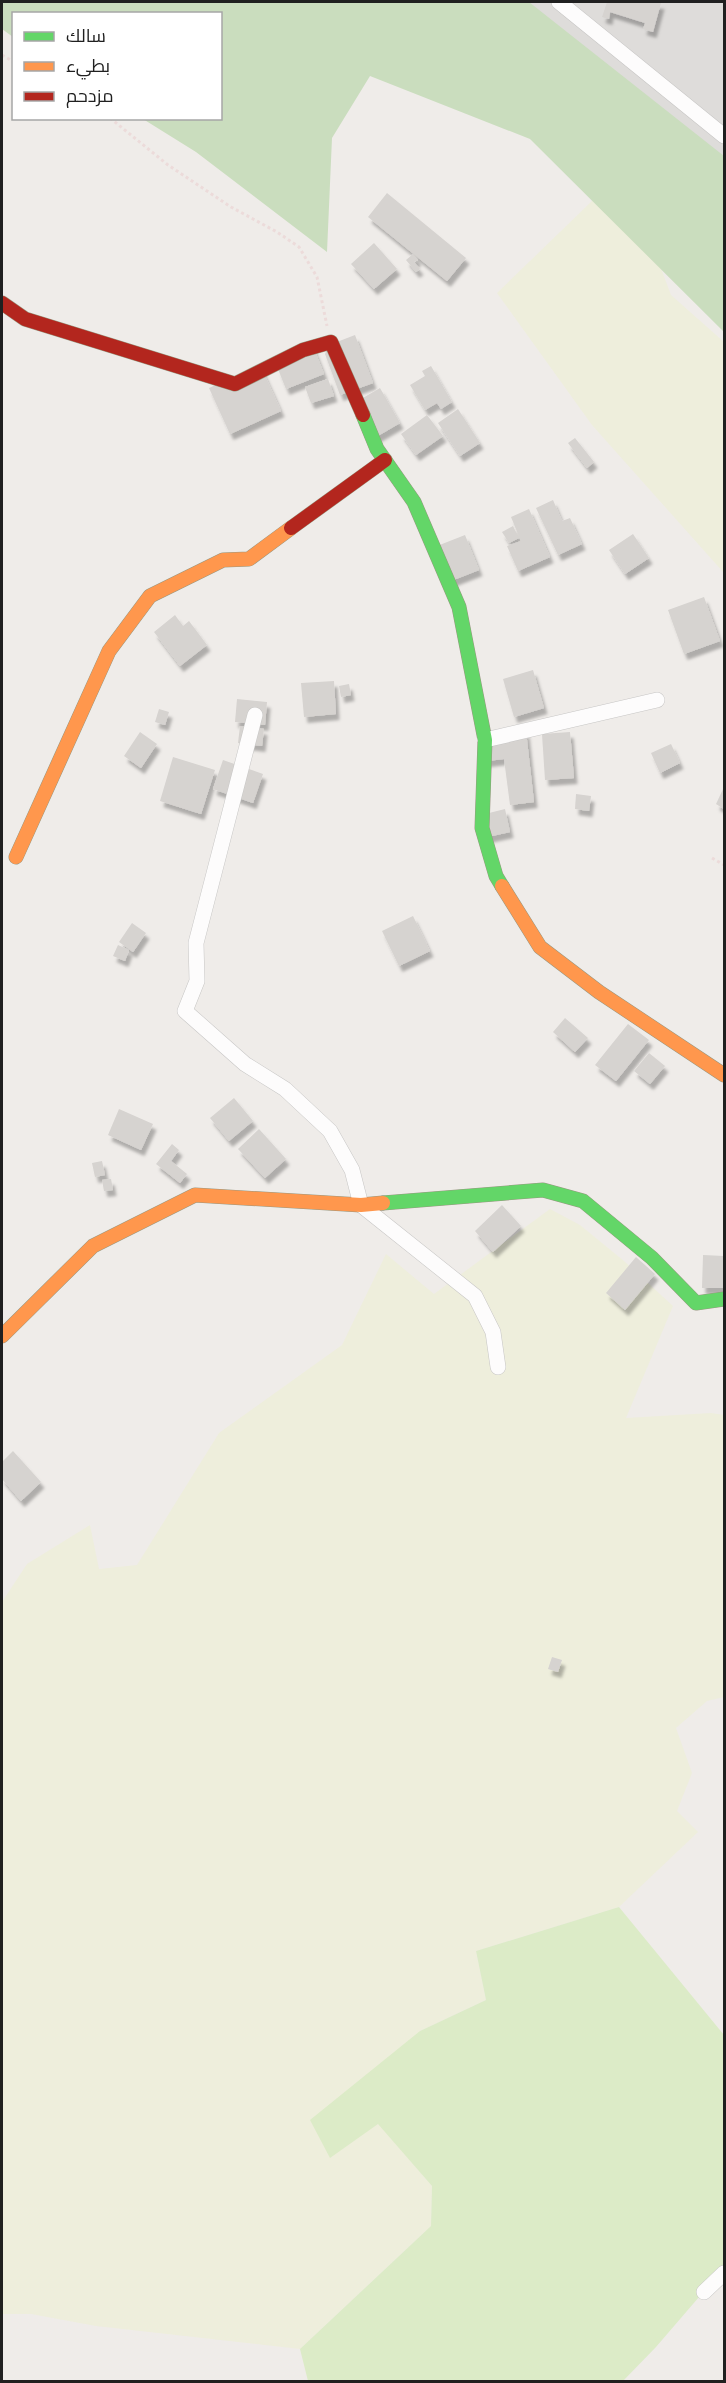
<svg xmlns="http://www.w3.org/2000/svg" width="726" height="2383" viewBox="0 0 726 2383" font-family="Roboto,Cairo,sans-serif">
<defs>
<filter id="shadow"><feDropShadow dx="3.5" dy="6" stdDeviation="1.5" flood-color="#0004"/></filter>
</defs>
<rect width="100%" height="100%" fill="#efece9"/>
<polygon fill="#dedcda" points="148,2 724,2 724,273 429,38"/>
<g fill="#eeeedc">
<polygon points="624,170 671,295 724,342 724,573 592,425 497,293"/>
<polygon points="550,1209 580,1225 624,1261 673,1306 626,1418 711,1413 724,1415 724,1697 707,1701 676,1728 692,1773 677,1811 698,1832 619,1907 476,1951 486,2000 420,2031 378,2123 432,2186 431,2226 300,2349 96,2326 31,2314 2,2314 2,1602 27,1564 90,1525 99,1569 137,1565 219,1433 342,1345 386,1254 434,1294"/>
</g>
<polygon fill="#dcebc7" points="619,1907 724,2035 724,2268 656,2347 623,2381 308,2381 300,2349 431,2226 432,2186 378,2124 330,2158 310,2120 420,2031 486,2000 476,1951"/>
<polygon fill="#caddbe" points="2,2 529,2 724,156 724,332 530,139 370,76 332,138 327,252 196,152 143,119 220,118 220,14 14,14 13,37 2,29"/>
<g fill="#d6d3d0" filter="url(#shadow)">
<polygon points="607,2 661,3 653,32 643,29 645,23 610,12 609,19 602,17"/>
<polygon points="387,193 466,258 447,281 368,217"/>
<polygon points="374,243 397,269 374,289 351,264"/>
<polygon points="413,254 418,260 414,262 420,269 416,272 406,260"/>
<polygon points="355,335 373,383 340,395 325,354 329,345"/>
<polygon points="312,344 324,374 286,389 278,369"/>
<polygon points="260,365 281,411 230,434 209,388"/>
<polygon points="431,366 452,402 441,409 437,403 425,410 410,385 425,376 422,371"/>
<polygon points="328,379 334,396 311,403 305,387"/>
<polygon points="380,388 400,423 376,437 356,402"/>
<polygon points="458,409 480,443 460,456 438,423"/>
<polygon points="427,415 443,436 416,455 401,434"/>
<polygon points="575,438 594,462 587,468 568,443"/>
<polygon points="553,500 562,521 570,518 582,544 558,555 536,508"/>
<polygon points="529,509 550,557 518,571 507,546 521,541 511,517"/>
<polygon points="513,526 519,538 509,543 502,532"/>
<polygon points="633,534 649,558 625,574 609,550"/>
<polygon points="465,535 479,570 451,581 437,546"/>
<polygon points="704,597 720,641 684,654 668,610"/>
<polygon points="175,615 183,626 189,621 207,645 180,666 154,632"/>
<polygon points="533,670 544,708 514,717 503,679"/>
<polygon points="334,681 336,714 304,717 301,683"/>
<polygon points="349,684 351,695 341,697 339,686"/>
<polygon points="237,699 267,702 265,725 235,722"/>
<polygon points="159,709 169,712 165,725 155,722"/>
<polygon points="240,726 264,729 262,746 238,743"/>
<polygon points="526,731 534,802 510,805 504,759 487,761 477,752"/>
<polygon points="140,732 157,744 141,768 124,756"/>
<polygon points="570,732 574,778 545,780 542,734"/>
<polygon points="671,744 680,763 660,773 651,753"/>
<polygon points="173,757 215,770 201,814 160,801"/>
<polygon points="223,760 263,774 253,803 213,789"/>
<polygon points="724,787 724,809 716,804"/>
<polygon points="576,794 591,796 589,811 575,809"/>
<polygon points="505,809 510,832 483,838 477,816"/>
<polygon points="413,916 430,951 399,966 382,931"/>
<polygon points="132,923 146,933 133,952 119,942"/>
<polygon points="118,945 129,950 125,961 113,956"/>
<polygon points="565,1018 588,1038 575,1052 553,1032"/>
<polygon points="628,1024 649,1040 616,1081 595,1065"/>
<polygon points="649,1053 665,1066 650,1084 634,1071"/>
<polygon points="234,1098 253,1121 229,1141 210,1118"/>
<polygon points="119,1109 153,1124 141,1150 108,1135"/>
<polygon points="259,1129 286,1159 265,1178 238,1149"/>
<polygon points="172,1144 179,1150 171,1161 187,1174 180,1183 156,1164"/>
<polygon points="102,1161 105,1175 95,1177 92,1163"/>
<polygon points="111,1179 113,1190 104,1191 102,1180"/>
<polygon points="502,1205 521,1226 493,1252 475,1231"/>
<polygon points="703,1255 724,1256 724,1288 702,1288"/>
<polygon points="636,1257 655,1274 625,1310 606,1293"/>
<polygon points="13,1451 41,1482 21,1501 2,1479 2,1462"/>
<polygon points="552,1657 562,1660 558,1672 548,1669"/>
</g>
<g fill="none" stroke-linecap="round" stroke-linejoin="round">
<g stroke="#c7c6c5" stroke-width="16">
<g id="street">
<polyline points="559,2 724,136"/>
<polyline points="255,715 196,943 197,981 185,1011 245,1064 285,1089 330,1131 352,1170 361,1205 475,1296 493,1332 498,1367"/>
<polyline points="485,740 657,700"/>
<polyline points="704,2292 724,2273"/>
</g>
</g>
<g stroke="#989880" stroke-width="15">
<g id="fast">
<polyline points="363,415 377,449 414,502 459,607 485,740 482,828 496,876 502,886"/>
<polyline points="383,1203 543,1190 583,1201 652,1258 696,1303 724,1299"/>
</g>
</g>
<g stroke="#989880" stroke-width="15">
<g id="slow">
<polyline points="16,857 109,651 150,596 223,560 249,559 291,528"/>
<polyline points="502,886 540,947 599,992 724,1075"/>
<polyline points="2,1336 93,1246 195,1195 361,1205 383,1203"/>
</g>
</g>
<g stroke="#989880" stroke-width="15">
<g id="jam">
<polyline points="2,303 25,319 235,384 303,350 331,342 363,415"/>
<polyline points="291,528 385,460"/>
</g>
</g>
<g stroke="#ecdbda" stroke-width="3" stroke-dasharray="3 3" stroke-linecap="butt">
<polyline points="2,55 14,62"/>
<polyline points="110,118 168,165 231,207 277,232 299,247 317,277 327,326"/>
<polyline points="712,858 724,865"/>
</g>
<use href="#street" stroke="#fdfcfc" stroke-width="15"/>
<use href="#fast" stroke="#63d668" stroke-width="14"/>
<use href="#slow" stroke="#ff974d" stroke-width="14"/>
<use href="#jam" stroke="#b3261e" stroke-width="14"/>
</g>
<rect width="726" height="2383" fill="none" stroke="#202020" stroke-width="6"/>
<rect x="12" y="12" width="210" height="108" fill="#ffffff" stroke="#a6a6a6" stroke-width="1.5"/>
<rect x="24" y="32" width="30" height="9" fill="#63d668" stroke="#a6a6a6" stroke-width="1.5"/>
<text x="66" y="42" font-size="18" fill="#202020">سالك</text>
<rect x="24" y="62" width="30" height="9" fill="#ff974d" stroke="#a6a6a6" stroke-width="1.5"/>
<text x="66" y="72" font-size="18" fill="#202020">بطيء</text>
<rect x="24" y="92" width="30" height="9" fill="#b3261e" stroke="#a6a6a6" stroke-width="1.5"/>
<text x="66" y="102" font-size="18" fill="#202020">مزدحم</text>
</svg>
